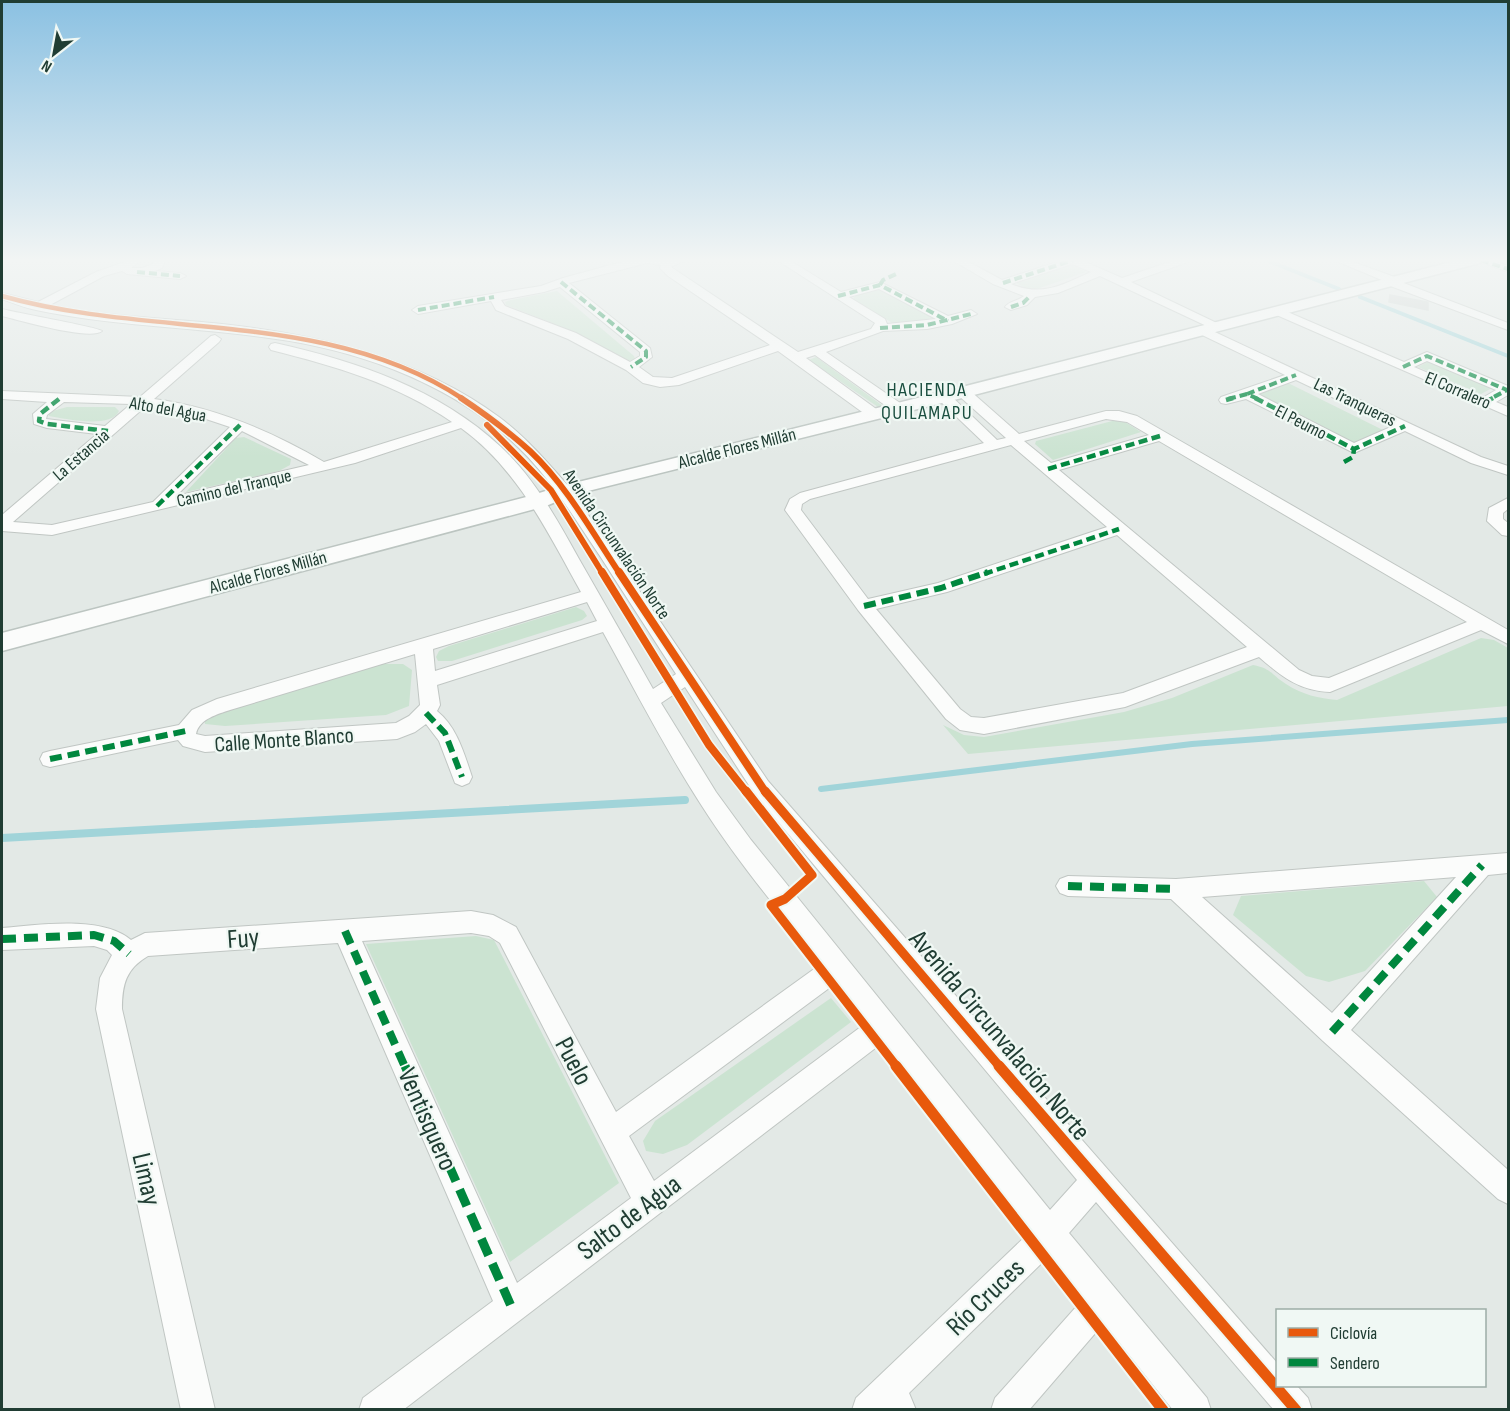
<svg xmlns="http://www.w3.org/2000/svg" width="1510" height="1411" viewBox="0 0 1510 1411" font-family="'Sofia Sans Condensed',sans-serif">
<rect width="100%" height="100%" fill="#e3e9e6"/>
<g fill="#cbe3d1">
<polygon points="1070,264 1086,272 1031,291 1014,282 1025,281"/>
<polygon points="876,287 884,289 935,318 894,324 853,299 856,295"/>
<polygon points="557,291 634,356 635,359 628,361 547,321 506,305 505,302 511,300"/>
<polygon points="816,357 883,406 878,407 809,360"/>
<polygon points="1431,360 1494,387 1481,394 1418,367"/>
<polygon points="1284,381 1385,431 1354,447 1253,395"/>
<path d="M67 407H115L119 411C111 429 66 419 49 416V412Z"/>
<polygon points="1116,420 1125,422 1141,432 1053,460 1035,444 1036,441"/>
<polygon points="244,437 291,459 290,465 279,471 186,492 236,438"/>
<polygon points="576,607 584,611 587,616 582,620 452,661 438,661 436,657 439,651 449,646"/>
<path d="M1481 638 1494 640 1508 648V706L968 754 943 725 964 735 984 737 1124 712 1172 698 1253 665C1273 669 1271 675 1286 684 1302 695 1319 698 1337 700Z"/>
<polygon points="381,664 403,664 412,670 409,706 386,715 225,726 205,724 205,719 218,712"/>
<polygon points="1424,881 1437,897 1365,971 1329,982 1306,976 1233,915 1241,896"/>
<polygon points="476,936 494,940 619,1183 510,1262 366,944"/>
<polygon points="831,998 851,1022 687,1145 663,1154 646,1151 643,1141 655,1121"/>
</g>
<g fill="none" stroke-linecap="round" stroke-linejoin="round">
<g stroke="#a1d4d9" stroke-width="4">
<polyline points="1266,260 1339,289"/>
<polyline points="1360,297 1508,356"/>
</g>
<polyline stroke="#a1d4d9" stroke-width="6" points="821,789 1192,744 1508,720"/>
<polyline stroke="#a1d4d9" stroke-width="8" points="2,838 685,800"/>
</g>
<polygon fill="#ccd1cf" stroke="#cbd2cf" stroke-width="1.5" points="1390,295 1428,302 1428,310 1389,302"/>
<g fill="none" stroke-linecap="round" stroke-linejoin="round">
<g stroke="#c0c6c3" stroke-width="2">
<g id="street">
<path d="M130 260H142L131 268H142L153 264 155 260H165L162 268 155 271 180 273 186 276 180 279 127 274 122 271 104 276 50 305C107 317 165 318 222 324 320 335 419 358 499 417 526 437 548 463 570 488L768 781 1278 1364V1386H1297L1308 1398 1312 1410H1274L1096 1202 1069 1233 1207 1398 1211 1410H1173L1104 1323 1029 1410H991L995 1398 1084 1298 1049 1256 909 1393 916 1410H852L856 1398 1030 1232 882 1043 403 1410H359L363 1398 493 1301 338 943 148 956C126 969 122 984 122 1009L215 1410H181L96 1009 100 978 112 955 107 950 94 946 2 950V928C38 925 102 915 131 940L145 933 471 911 493 915 516 927 616 1112 821 964C780 912 736 860 700 803 664 747 635 690 603 632L437 685 440 705 437 711C457 727 464 753 472 777L469 783 462 786 455 783 439 741 426 724 415 732 397 739 205 752 183 746 178 740 50 767 43 765 40 759 43 753 50 751 179 725 192 710 217 699 581 592C548 533 518 469 461 428L355 463 52 535 2 531V515L97 434 47 428 34 424 33 414 47 402 2 399V391L140 397 211 336 215 335 221 339 219 342 154 399C215 407 271 431 324 462L452 422C397 384 335 366 271 350L269 347 271 344 275 343C356 361 439 389 501 447 534 478 557 519 579 559 604 603 628 644 653 689L676 674C651 635 625 595 600 556 577 522 556 487 528 457 462 387 362 350 269 338 192 327 112 326 36 310 25 308 13 303 2 299V293L38 302 96 272ZM64 402 131 404 105 426 46 419 47 415ZM146 406 188 413 230 427 153 502 52 525 13 522ZM242 431 309 465 176 496ZM587 602 597 621 435 671 433 649ZM415 654 420 705 409 716 396 723 205 736 196 734C199 719 218 714 230 710ZM685 687 754 793 1077 1180 1050 1210 751 840 716 792 661 703ZM471 933 489 936 500 943 631 1198 517 1283 362 941ZM836 983 866 1023 654 1181 629 1136Z"/>
<path d="M629 260H685L671 267 798 352 871 329 875 323 777 260H789L841 292 880 282 948 316 971 310 977 314 952 324 927 329 883 331 826 352 903 405 905 408 903 411H893L815 355 806 358 879 411 881 414 879 417H869L778 351 679 385 660 387 643 383 626 370 568 339 496 310 491 301 418 314 412 310 418 306 541 286 563 278ZM647 263 661 265 660 268 668 276 770 345 672 378 653 377 639 367 652 357 650 348 569 283ZM560 287 640 352V356L630 362 576 333 505 306 501 300 544 292ZM879 289 936 319 887 324 885 319 849 297Z"/>
<path d="M952 260H965L1002 280 1063 260H1081L1122 278 1175 260H1189L1188 262 1131 282 1223 326 1221 329H1213L1100 276 1058 293 1035 297 1027 305 1011 310 1005 307C1009 301 1018 301 1024 296L993 284ZM1072 264 1091 272C1062 285 1042 297 1011 284Z"/>
<polygon points="1334,260 1348,260 1400,279 1401,282 1508,323 1508,330 1385,284 1384,281"/>
<polygon points="1476,260 1491,260 1508,266 1508,272"/>
<path d="M1276 307 1404 362 1427 352 1508 386V395L1496 402 1508 407V416L1272 313V309ZM1427 361 1496 390 1484 397 1414 367Z"/>
<path d="M2 309C16 313 98 327 102 331 90 341 19 320 2 316Z"/>
<path d="M1202 326 1481 457 1508 466V475L1471 463 1405 431 1354 453 1246 399 1226 404 1221 403 1219 400 1221 397 1285 375 1198 333V327ZM1296 380 1393 426 1354 443 1258 394Z"/>
<path d="M963 388 968 389 1019 434 1106 411H1119L1137 416 1508 630V644L1481 630 1330 692C1299 691 1281 676 1259 657L1125 707 984 734 960 730 946 719 858 610 785 510 790 499 800 493 984 443 939 400 937 397 939 394H949L997 440 1006 438 958 395 956 392 958 389ZM1106 419 1127 422 1149 435 1051 463 1024 441ZM1159 441 1467 622 1329 678 1312 676 1299 670 1059 470ZM1011 445 1107 527 938 583 868 599 801 510 802 504 810 499ZM1117 535 1247 647 1123 693 984 718 971 717 960 709 876 609 947 592Z"/>
<polygon points="1508,498 1508,509 1503,513 1503,519 1508,523 1508,536 1502,535 1487,521 1489,508"/>
<path d="M1508 853V873L1488 875 1351 1030 1508 1170V1204L1498 1199 1323 1041 1171 899 1068 896 1060 893 1056 886 1060 879 1068 876 1176 879ZM1456 877 1332 1013 1202 897Z"/>
</g>
</g>
<g stroke="#bcc5c1" stroke-width="3">
<polygon id="secondary" points="1459,260 1482,260 1480,263 970,396 572,495 546,506 2,651 2,633 530,496 558,487 958,388"/>
</g>
<use href="#street" fill="#fbfcfb" fill-rule="evenodd"/>
<use href="#secondary" fill="#fbfcfb" fill-rule="evenodd"/>
<g stroke="#00873e" stroke-width="4" stroke-dasharray="8 4" stroke-linecap="butt">
<polyline points="1481,260 1508,269"/>
<polyline points="137,272 180,276"/>
<polyline points="561,282 646,351 646,357 631,367"/>
<polyline points="1003,283 1073,260"/>
<polyline points="880,285 883,280 896,274"/>
<polyline points="838,296 880,285 948,321"/>
<polyline points="1011,307 1023,303 1031,295"/>
<polyline points="418,310 494,297"/>
<polyline points="880,328 927,325 971,314"/>
<polyline points="1403,367 1427,356 1507,390 1490,399"/>
<polyline points="1228,399 1247,394"/>
<polyline points="1258,399 1247,394 1296,375"/>
</g>
<g stroke="#00873e" stroke-width="4.5" stroke-dasharray="9 4.5" stroke-linecap="butt">
<polyline points="1255,398 1354,449 1405,426"/>
<polyline points="59,399 40,414 39,421 47,424 108,431"/>
<polyline points="1226,400 1233,398"/>
<polyline points="1485,402 1493,398"/>
<polyline points="1344,462 1353,457 1354,449"/>
<polyline points="1048,469 1160,436"/>
<polyline points="157,506 240,425"/>
<polyline points="984,574 1119,529"/>
</g>
<g stroke="#00873e" stroke-width="6" stroke-dasharray="12 6" stroke-linecap="butt">
<polyline points="864,606 941,588 988,572"/>
<polyline points="426,713 445,733 462,777"/>
<polyline points="50,759 186,731"/>
</g>
<g stroke="#00873e" stroke-width="8" stroke-dasharray="14 8" stroke-linecap="butt">
<polyline points="1068,886 1176,889"/>
<polyline points="345,931 405,1067"/>
<polyline points="2,939 94,935 114,941 129,954"/>
<polyline points="1332,1032 1482,865"/>
</g>
<polyline stroke="#00873e" stroke-width="9" stroke-dasharray="18 9" stroke-linecap="butt" points="405,1066 511,1306"/>
<g stroke="#f0f8f4" stroke-width="7">
<path id="cycleway-far4" d="M2 296C153 339 327 309 463 399"/>
</g>
<g stroke="#f0f8f4" stroke-width="9">
<g id="cycleway-far3">
<path d="M461 398C485 414 508 431 530 451 567 486 592 532 620 574"/>
<polyline points="487,425 551,490 603,574"/>
</g>
</g>
<g stroke="#f0f8f4" stroke-width="11">
<g id="cycleway-far2">
<polyline points="602,572 709,745 747,793"/>
<polyline points="619,572 766,793"/>
</g>
</g>
<g stroke="#f0f8f4" stroke-width="13">
<g id="cycleway-far1">
<polyline points="746,791 812,875 785,899 771,905 897,1067"/>
<polyline points="765,791 1000,1067"/>
</g>
</g>
<g stroke="#f0f8f4" stroke-width="15">
<g id="cycleway">
<polyline points="896,1066 1163,1410"/>
<polyline points="999,1066 1296,1410"/>
</g>
</g>
<use href="#cycleway-far4" stroke="#e8590c" stroke-width="4.5"/>
<use href="#cycleway-far3" stroke="#e8590c" stroke-width="6"/>
<use href="#cycleway-far2" stroke="#e8590c" stroke-width="8"/>
<use href="#cycleway-far1" stroke="#e8590c" stroke-width="9"/>
<use href="#cycleway" stroke="#e8590c" stroke-width="11"/>
</g>
<linearGradient id="sky" x2="0" y2="1"><stop stop-color="#8bc1e2"/><stop offset="0.57" stop-color="#f2f5f4"/><stop offset="1" stop-color="#f2f5f4" stop-opacity="0"/></linearGradient>
<rect width="1510" height="457" fill="url(#sky)"/>
<g text-anchor="middle" stroke-width="4.5" stroke-linejoin="round" paint-order="stroke">
<g font-size="18" fill="#203d33" stroke="#f0f8f4">
<text transform="translate(1458 390) rotate(23)" y="6">El Corralero</text>
<text transform="translate(1355 402) rotate(26)" y="6">Las Tranqueras</text>
<text transform="translate(168 409) rotate(10)" y="6">Alto del Agua</text>
<text transform="translate(1301 422) rotate(27)" y="6">El Peumo</text>
<text transform="translate(737 448) rotate(-14)" y="6">Alcalde Flores Millán</text>
<text transform="translate(81 455) rotate(-41)" y="6">La Estancia</text>
<text transform="translate(234 488) rotate(-13)" y="6">Camino del Tranque</text>
<text transform="translate(617 544) rotate(56)" y="6">Avenida Circunvalación Norte</text>
<text transform="translate(268 572) rotate(-15)" y="6">Alcalde Flores Millán</text>
</g>
<g font-size="20" letter-spacing="1.5" fill="#1b4f40" stroke="#f0f8f4">
<text x="927" y="396">HACIENDA<tspan x="927" dy="23">QUILAMAPU</tspan></text>
</g>
<g font-size="22" fill="#203d33" stroke="#f0f8f4">
<text transform="translate(284 739) rotate(-4)" y="8">Calle Monte Blanco</text>
</g>
<g font-size="27" fill="#203d33" stroke="#f0f8f4">
<text transform="translate(243 938) rotate(-4)" y="9">Fuy</text>
<text transform="translate(1000 1035) rotate(50)" y="9">Avenida Circunvalación Norte</text>
<text transform="translate(574 1061) rotate(62)" y="9">Puelo</text>
<text transform="translate(428 1119) rotate(66)" y="9">Ventisquero</text>
<text transform="translate(147 1179) rotate(77)" y="9">Limay</text>
<text transform="translate(629 1217) rotate(-37)" y="9">Salto de Agua</text>
<text transform="translate(985 1297) rotate(-44)" y="9">Río Cruces</text>
</g>
</g>
<rect width="1510" height="1411" fill="none" stroke="#203d33" stroke-width="6"/>
<rect x="1276" y="1309" width="210" height="78" fill="#f0f8f4" stroke="#9dada7" stroke-width="1.5"/>
<rect x="1288" y="1328" width="30" height="9" fill="#e8590c" stroke="#9dada7" stroke-width="1.5"/>
<text x="1330" y="1339" font-size="18" fill="#203d33">Ciclovía</text>
<rect x="1288" y="1358" width="30" height="9" fill="#00873e" stroke="#9dada7" stroke-width="1.5"/>
<text x="1330" y="1369" font-size="18" fill="#203d33">Sendero</text>
<g transform="translate(54 54) rotate(211)" stroke="#f0f8f4" stroke-width="4.5" paint-order="stroke">
<path d="M0-4.5L10 22L0 15L-10 22Z" fill="#203d33"/>
<text y="-9" font-size="16" font-weight="bold" text-anchor="middle" fill="#203d33">N</text>
</g>
</svg>
